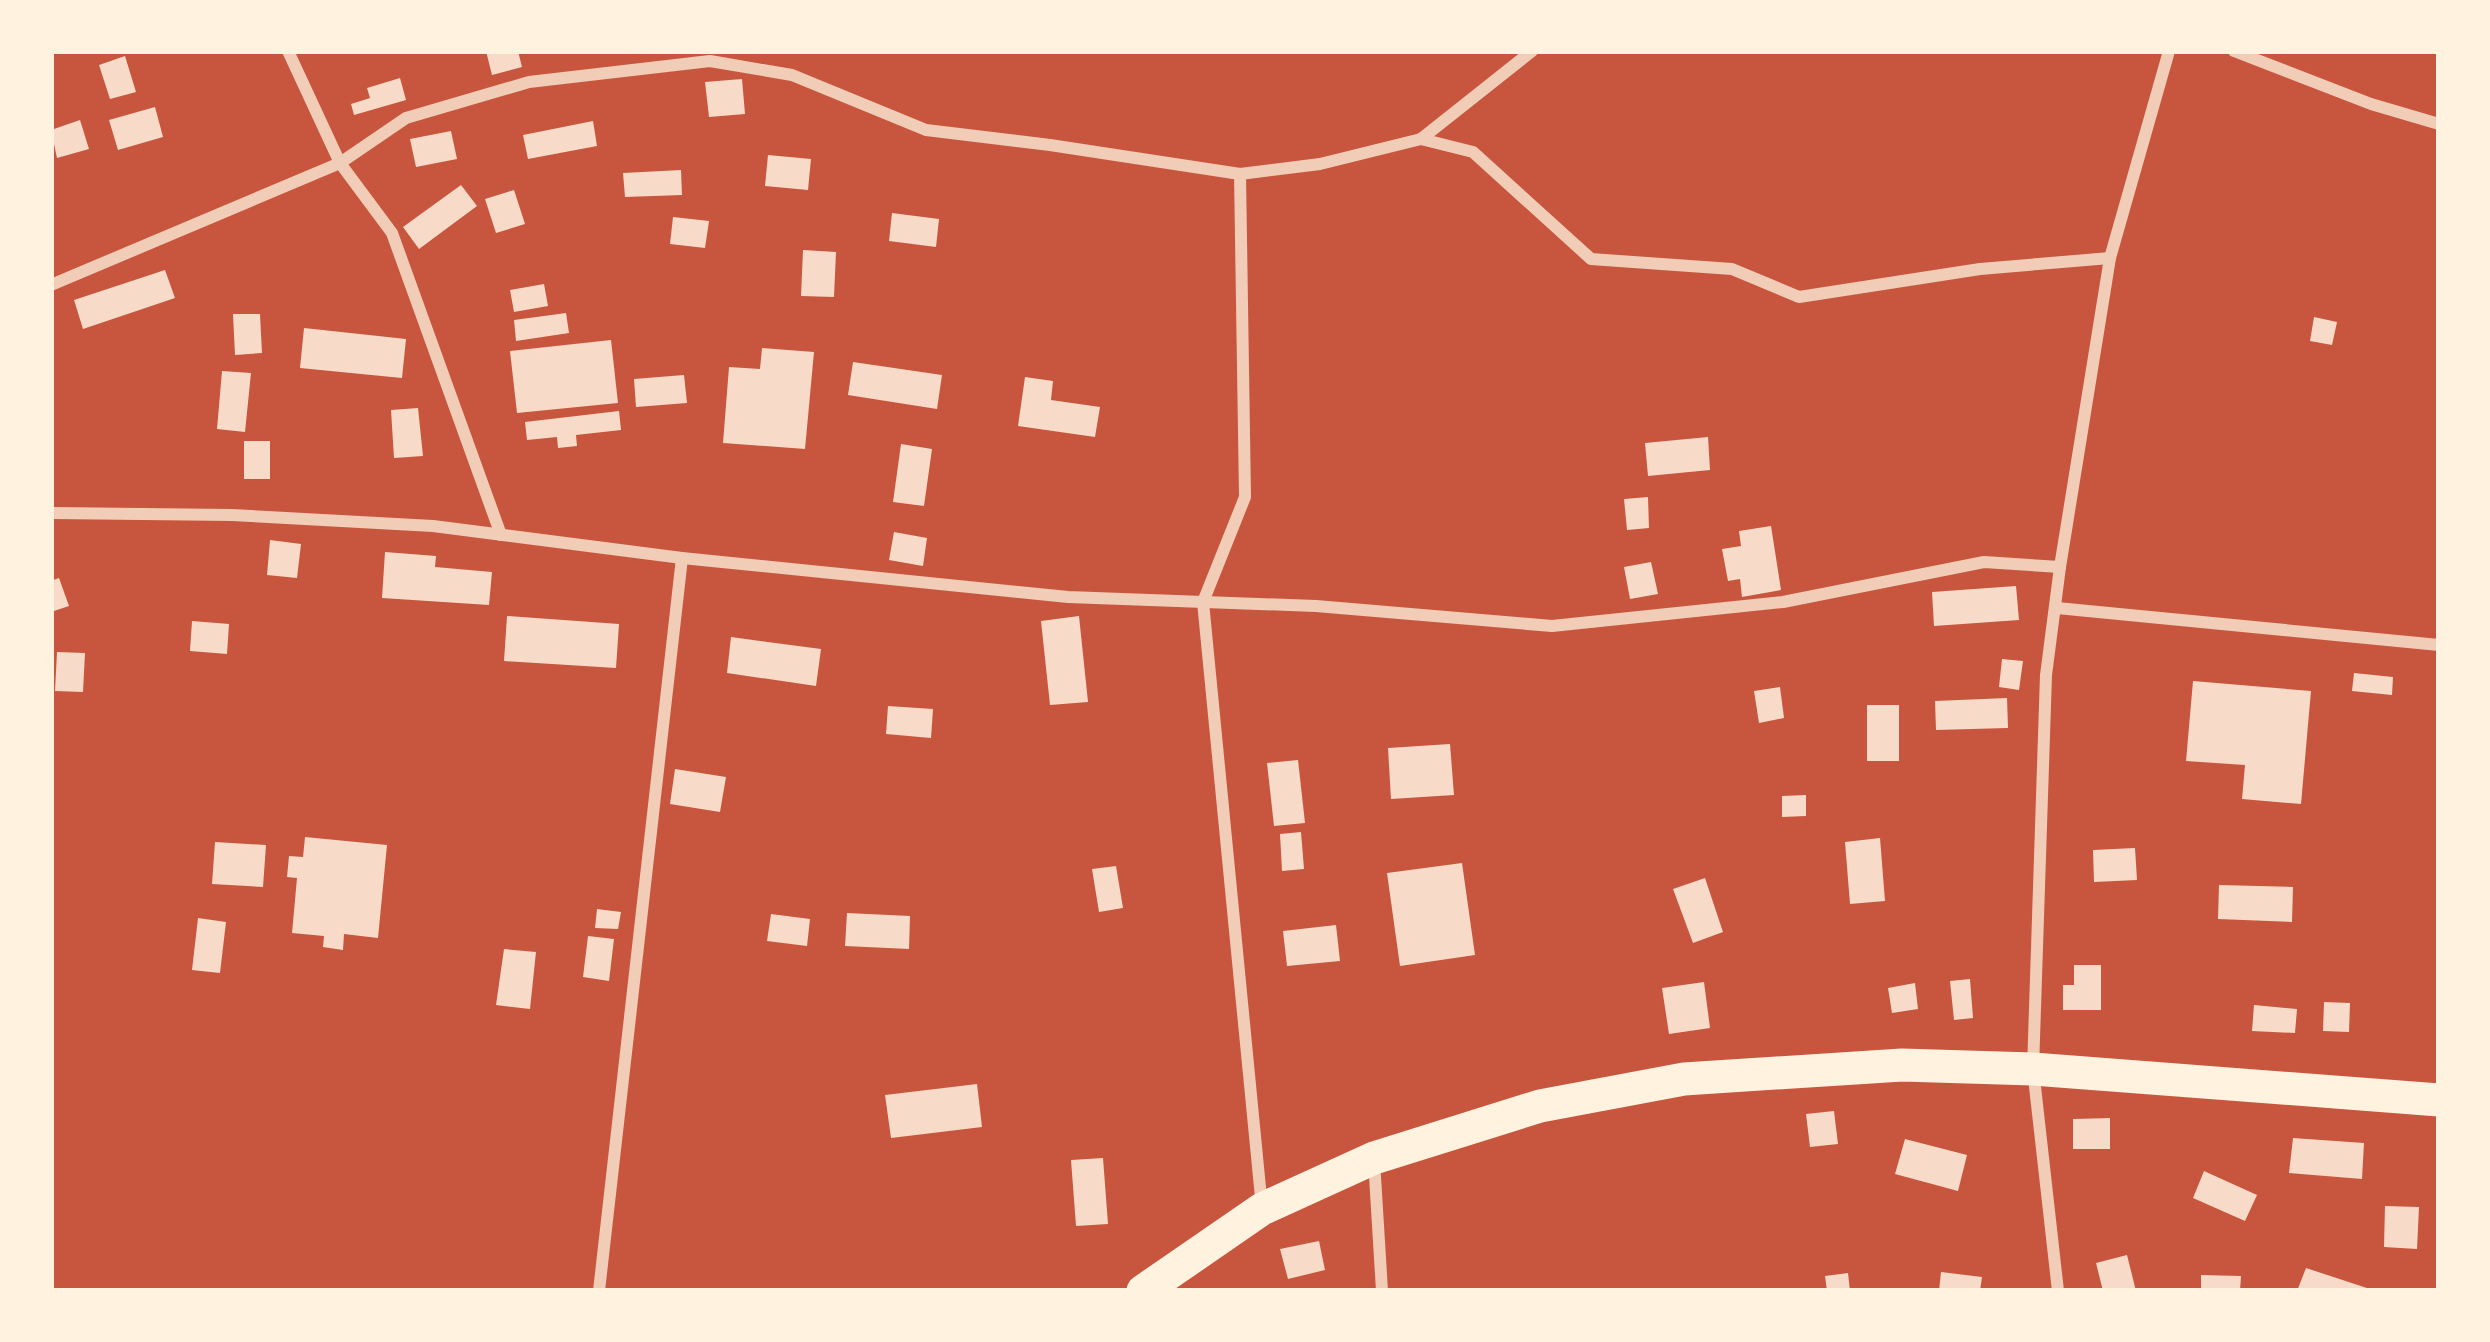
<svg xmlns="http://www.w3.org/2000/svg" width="2490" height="1342" viewBox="0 0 2490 1342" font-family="Ubuntu,sans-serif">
<rect width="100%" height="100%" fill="#c8553d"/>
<g fill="#f7dbc8">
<polygon points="486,51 518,51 522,67 492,75"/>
<polygon points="125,56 136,92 110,99 99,65"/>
<polygon points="400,78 406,100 354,115 351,104 370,98 367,88"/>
<polygon points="742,79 745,114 709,117 705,82"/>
<polygon points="155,107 163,137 118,150 109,120"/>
<polygon points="80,120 89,149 57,158 51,130"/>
<polygon points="593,121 597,146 528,159 523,135"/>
<polygon points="451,131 457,159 416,167 410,139"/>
<polygon points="768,155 811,159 808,190 765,186"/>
<polygon points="681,170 682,195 625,197 623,173"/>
<polygon points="461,185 477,206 419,249 403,227"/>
<polygon points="514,190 525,224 496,233 485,199"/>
<polygon points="892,213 939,219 936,247 889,241"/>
<polygon points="673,217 709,221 705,248 670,244"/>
<polygon points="803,250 836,252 834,297 801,296"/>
<polygon points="165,270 175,298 83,329 74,300"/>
<polygon points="544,284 548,306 514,312 510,290"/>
<polygon points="566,313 569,333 516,341 514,320"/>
<polygon points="233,314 260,314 262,353 235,355"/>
<polygon points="2314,317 2337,322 2332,345 2310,341"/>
<polygon points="304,328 406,339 402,378 300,368"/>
<polygon points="611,340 618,403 517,413 510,351"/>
<polygon points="762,348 814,352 805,449 723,443 729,367 760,369"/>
<polygon points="853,362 942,375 937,409 848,395"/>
<polygon points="222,371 251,373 245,432 217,429"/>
<polygon points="684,375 687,403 636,407 634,379"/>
<polygon points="1025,377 1053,381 1051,400 1100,407 1095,437 1018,426"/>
<polygon points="418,408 423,456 394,458 391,410"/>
<polygon points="619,411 621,430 576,435 577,446 558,448 557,437 527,440 525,422"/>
<polygon points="1708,437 1710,470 1648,476 1645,443"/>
<rect x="244" y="441" width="26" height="38"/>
<polygon points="901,444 932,449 924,506 893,502"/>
<polygon points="1648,497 1649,528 1627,530 1624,499"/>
<polygon points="1771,526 1781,590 1742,597 1740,579 1728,581 1722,549 1741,546 1739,531"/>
<polygon points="894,532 927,538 923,566 889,560"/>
<polygon points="270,540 301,544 297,578 267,575"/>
<polygon points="385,552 436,556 435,567 492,572 489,605 382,598"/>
<polygon points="1651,562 1658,594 1630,599 1624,567"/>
<polygon points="59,578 69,606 51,612 51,581"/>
<polygon points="2016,586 2019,620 1934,626 1932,592"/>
<polygon points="507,616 619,624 616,668 504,661"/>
<polygon points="1079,616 1088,702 1050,705 1041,621"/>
<polygon points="192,621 229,624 227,654 190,651"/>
<polygon points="731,637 821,649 816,686 727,673"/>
<polygon points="57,652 85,653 83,692 55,691"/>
<polygon points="2002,659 2023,661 2019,690 1999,687"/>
<polygon points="2354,673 2393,677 2392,695 2352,691"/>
<polygon points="2193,681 2311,691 2301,804 2242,799 2245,765 2186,761"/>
<polygon points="1780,687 1784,718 1759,723 1754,691"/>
<polygon points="2007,698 2008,728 1936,730 1935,701"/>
<rect x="1867" y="705" width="32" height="56"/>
<polygon points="888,706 933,709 931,738 886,734"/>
<polygon points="1450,744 1454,795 1391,799 1388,748"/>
<polygon points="1298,760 1305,823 1274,826 1267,763"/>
<polygon points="675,769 726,777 720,812 670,804"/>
<polygon points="1806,795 1806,816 1782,817 1782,796"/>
<polygon points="1301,832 1304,869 1282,871 1280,834"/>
<polygon points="305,837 387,845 378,938 344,934 343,950 323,947 324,936 292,933 297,878 287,877 289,856 303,857"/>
<polygon points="1880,838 1885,901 1850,904 1845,842"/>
<polygon points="215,842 266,845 263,887 212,884"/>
<polygon points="2135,848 2137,880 2094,882 2093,850"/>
<polygon points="1462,863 1475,955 1400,966 1387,873"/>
<polygon points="1116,866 1123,908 1099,912 1092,869"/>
<polygon points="1705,878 1723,932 1693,943 1673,889"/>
<polygon points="2219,885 2293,887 2292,922 2218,919"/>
<polygon points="597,909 621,912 618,929 595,928"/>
<polygon points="847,913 910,916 909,949 845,946"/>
<polygon points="771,914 810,919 807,946 767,941"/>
<polygon points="198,918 226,922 220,973 192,970"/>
<polygon points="1336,925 1340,961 1287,966 1283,931"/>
<polygon points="588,936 614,939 609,981 583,977"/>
<polygon points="504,949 536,952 530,1009 496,1005"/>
<polygon points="2074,965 2101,965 2101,1010 2063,1010 2063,985 2074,985"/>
<polygon points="1970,979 1973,1018 1954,1020 1950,981"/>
<polygon points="1704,982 1710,1028 1669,1034 1662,988"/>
<polygon points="1915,983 1918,1009 1892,1013 1888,988"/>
<polygon points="2324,1002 2350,1003 2349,1032 2323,1031"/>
<polygon points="2254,1005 2297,1009 2295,1033 2252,1031"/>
<polygon points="977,1084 982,1127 891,1138 885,1095"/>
<polygon points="1834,1111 1838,1144 1810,1147 1806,1114"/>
<polygon points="2110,1118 2110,1149 2073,1149 2073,1119"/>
<polygon points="2293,1138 2364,1143 2362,1179 2289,1173"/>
<polygon points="1905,1139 1967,1155 1958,1191 1895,1174"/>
<polygon points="1103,1158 1108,1224 1076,1226 1071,1160"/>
<polygon points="2204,1171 2257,1195 2245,1221 2193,1198"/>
<polygon points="2385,1206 2419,1207 2417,1249 2384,1247"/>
<polygon points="1319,1241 1325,1270 1288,1279 1280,1249"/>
<polygon points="2127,1255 2136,1291 2103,1291 2096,1263"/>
<polygon points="2306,1268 2373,1290 2373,1291 2297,1291"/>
<polygon points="1941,1272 1982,1277 1980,1291 1939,1291"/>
<polygon points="1848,1273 1850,1291 1827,1291 1825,1276"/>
<polygon points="2201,1275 2241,1276 2240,1291 2201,1291"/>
</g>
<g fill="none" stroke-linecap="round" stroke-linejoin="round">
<g stroke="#f1ccb7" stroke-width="12">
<polyline points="288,51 340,163 392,233 501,535"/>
<polyline points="2234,51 2371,104 2439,124"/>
<polyline points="1421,139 1532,51"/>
<polyline points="1240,174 1245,497 1203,602 1262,1208"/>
<polyline points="51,285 340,163 406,118 529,82 710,61 792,75 926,130 1050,145 1240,174 1320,164 1421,139 1473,152 1591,259 1732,269 1799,297 1980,269 2110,258"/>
<polyline points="51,513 232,515 433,526 682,558 1068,597 1316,606 1552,626 1783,602 1984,562 2060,567"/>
<polyline points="2057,608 2439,645"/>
<polyline points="1374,1160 1382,1291"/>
<polyline points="599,1291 682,558"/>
<polyline points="2058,1291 2033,1069 2046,675 2060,567 2110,258 2169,51"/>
</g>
<polyline stroke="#fff3e0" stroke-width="33" points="1143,1291 1262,1209 1374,1158 1540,1106 1684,1079 1902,1065 2033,1069 2439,1100"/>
</g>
<rect width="2490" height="1342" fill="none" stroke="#fff3e0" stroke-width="108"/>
</svg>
